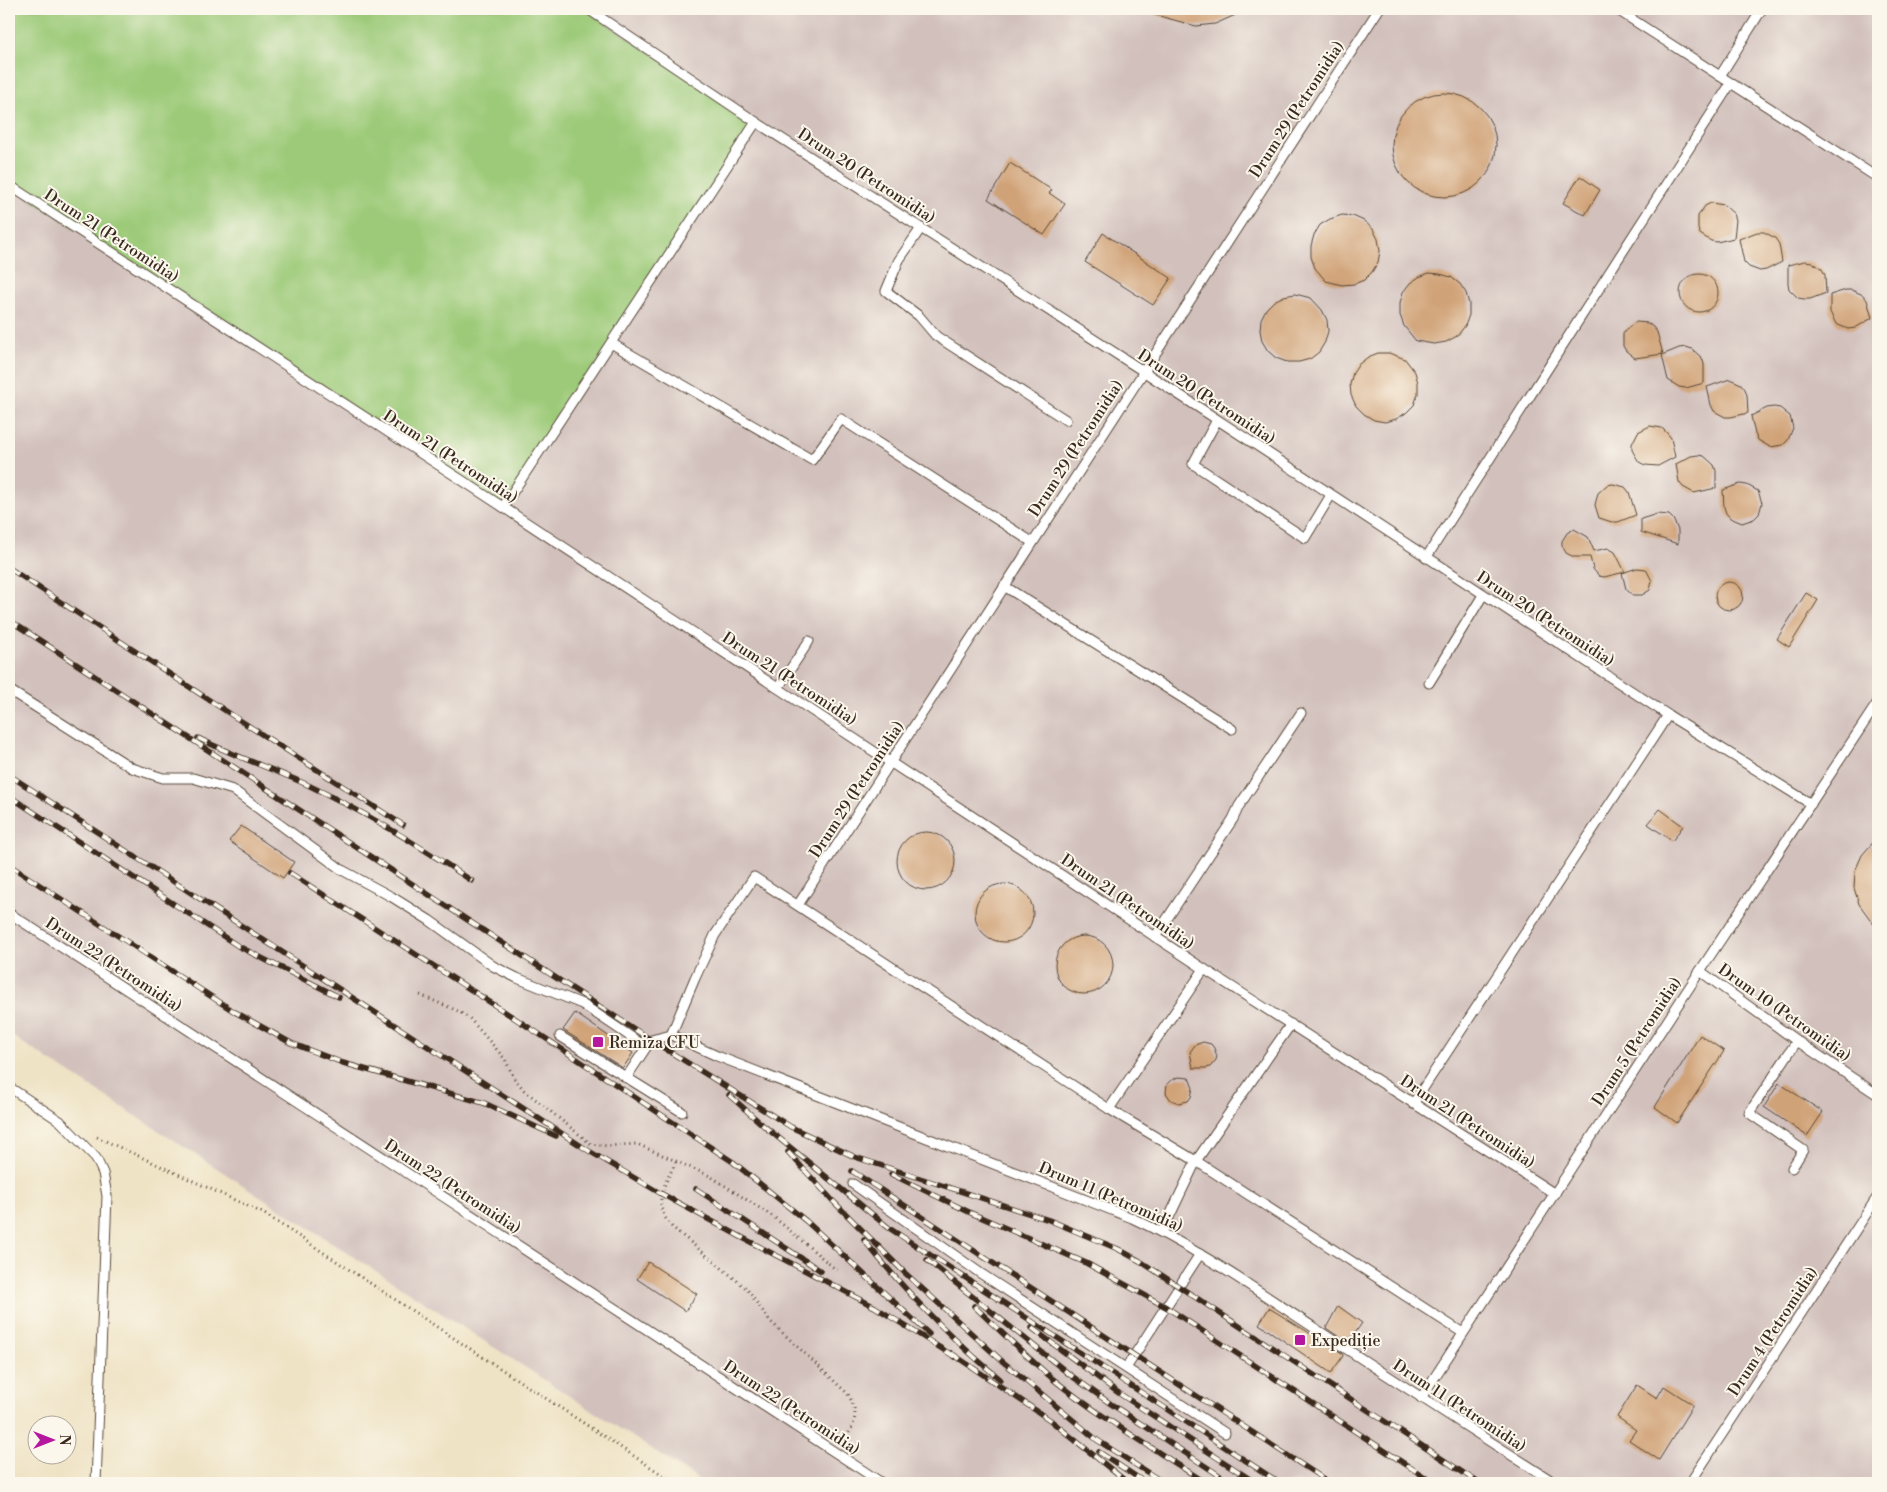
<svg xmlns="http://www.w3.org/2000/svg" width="1887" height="1492" viewBox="0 0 1887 1492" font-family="'Libre Bodoni',serif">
<rect width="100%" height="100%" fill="#fbf7ec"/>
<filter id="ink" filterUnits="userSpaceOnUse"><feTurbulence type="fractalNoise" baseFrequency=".02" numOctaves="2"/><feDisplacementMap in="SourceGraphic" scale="10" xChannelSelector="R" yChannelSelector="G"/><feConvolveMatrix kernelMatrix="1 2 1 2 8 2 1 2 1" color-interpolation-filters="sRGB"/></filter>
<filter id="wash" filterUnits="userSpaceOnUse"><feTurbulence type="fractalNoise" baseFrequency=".0096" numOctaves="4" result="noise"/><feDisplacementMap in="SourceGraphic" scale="20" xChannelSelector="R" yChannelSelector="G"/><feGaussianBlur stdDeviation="1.12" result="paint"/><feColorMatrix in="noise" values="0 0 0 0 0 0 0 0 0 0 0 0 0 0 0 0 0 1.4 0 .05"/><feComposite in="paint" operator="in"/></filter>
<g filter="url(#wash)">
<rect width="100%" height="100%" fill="#efe3c5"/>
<polygon fill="#d1c0bc" points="9,9 1878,9 1878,1483 704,1483 9,1034"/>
<polygon fill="#9cca78" stroke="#6c7a4b" points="9,9 584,9 756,122 503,507 9,185"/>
<g id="blocks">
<g fill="#d0a277">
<polygon points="1152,9 1249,9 1215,24 1196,26 1152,14"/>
<circle cx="1444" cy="145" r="52"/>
<polygon points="1010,163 1052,190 1049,193 1065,204 1044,235 988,199"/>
<polygon points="1580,176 1600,190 1585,215 1563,203"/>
<polygon points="1711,203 1724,205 1734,214 1736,220 1734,238 1717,242 1711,241 1700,234 1698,229 1698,216 1705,206"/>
<polygon points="1342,215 1353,216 1364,221 1373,229 1378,239 1380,251 1378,262 1372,272 1364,280 1354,284 1342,285 1326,281 1315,268 1311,257 1311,246 1314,235 1320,225 1330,219"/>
<polygon points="1757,232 1764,232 1775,238 1779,244 1782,262 1766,270 1760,271 1749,267 1744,262 1739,239"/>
<polygon points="1103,233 1171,278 1153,305 1085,262"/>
<polygon points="1805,261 1812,262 1822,269 1825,275 1826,293 1810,299 1804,299 1798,298 1789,289 1788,283 1788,265"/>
<polygon points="1429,273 1440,274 1451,277 1460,284 1466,293 1469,304 1469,315 1465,326 1457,336 1446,342 1434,344 1416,341 1404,326 1400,315 1400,303 1403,292 1410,283 1419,277"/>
<circle cx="1699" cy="293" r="19"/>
<polygon points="1846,290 1852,290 1863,295 1867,300 1872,318 1855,328 1848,329 1836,324 1830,312 1830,295"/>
<polygon points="1295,294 1311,298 1322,310 1327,320 1328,331 1325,342 1319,352 1310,359 1299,362 1287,362 1276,358 1268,351 1262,341 1260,330 1261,319 1266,309 1274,301 1284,296"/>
<polygon points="1636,322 1648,323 1653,327 1657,332 1663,354 1635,358 1626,351 1623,346 1623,334 1626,329"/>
<polygon points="1686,347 1692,349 1702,358 1704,364 1704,383 1686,388 1679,387 1668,380 1662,355 1679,348"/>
<polygon points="1378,353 1389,353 1405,359 1415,372 1418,383 1418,394 1414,405 1406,413 1396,419 1385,422 1374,420 1364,414 1356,406 1351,395 1350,384 1353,373 1359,364 1368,357"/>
<polygon points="1730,379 1741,384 1745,389 1747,395 1748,413 1731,417 1725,417 1714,411 1711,405 1707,387"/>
<polygon points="1774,407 1780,408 1790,416 1793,428 1788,440 1783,445 1770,447 1758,440 1755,434 1751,416 1767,408"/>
<polygon points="1650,426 1662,428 1667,433 1671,438 1675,457 1658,466 1645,465 1639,462 1632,450 1632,444 1638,432"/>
<polygon points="1698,455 1704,456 1714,465 1716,471 1716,488 1694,493 1683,487 1679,482 1676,464 1691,456"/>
<polygon points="1613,484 1625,487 1629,492 1636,515 1618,522 1612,522 1599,518 1595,505 1598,493 1607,485"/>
<polygon points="1740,484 1747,485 1758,491 1762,503 1759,514 1754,519 1742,523 1730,518 1726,513 1724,507 1723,490"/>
<polygon points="1657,514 1669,515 1673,519 1678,530 1678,544 1641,532 1641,519"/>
<polygon points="1574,529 1588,537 1594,551 1608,548 1615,552 1625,572 1604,577 1599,576 1593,569 1590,557 1574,557 1566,553 1562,545 1562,541 1567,533"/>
<polygon points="1637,568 1646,569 1652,581 1650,590 1642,595 1633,595 1629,592 1626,589 1622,573"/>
<circle cx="1729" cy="596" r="14"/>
<polygon points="1806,593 1818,600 1789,647 1777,639"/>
<polygon points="1660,809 1683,826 1672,841 1648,824"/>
<polygon points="241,826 294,862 283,878 229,841"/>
<circle cx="926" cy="861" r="29"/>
<polygon points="1878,837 1878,930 1859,904 1854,888 1855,871 1862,855"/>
<circle cx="1004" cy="913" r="29"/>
<circle cx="1084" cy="965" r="29"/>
<polygon points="575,1013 633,1053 623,1068 563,1030"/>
<polygon points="1700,1035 1724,1051 1677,1123 1655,1107"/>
<polygon points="1203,1042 1211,1044 1214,1048 1217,1056 1216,1060 1210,1067 1206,1068 1193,1068 1190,1052 1195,1045"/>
<polygon points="1178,1077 1189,1078 1193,1088 1191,1097 1188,1101 1179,1103 1171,1100 1166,1093 1167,1084 1170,1081"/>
<polygon points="1779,1083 1823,1112 1807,1136 1764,1107"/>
<polygon points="648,1262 697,1294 685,1311 637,1279"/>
<polygon points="1338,1306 1362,1323 1348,1343 1326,1328"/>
<polygon points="1269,1308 1342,1353 1343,1356 1331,1373 1259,1324"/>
<polygon points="1637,1385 1657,1398 1664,1386 1693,1405 1659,1460 1629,1440 1636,1430 1617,1417"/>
</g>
</g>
</g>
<g filter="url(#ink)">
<use href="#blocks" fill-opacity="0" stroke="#564637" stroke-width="1"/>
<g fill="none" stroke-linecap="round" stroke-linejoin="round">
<g stroke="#564637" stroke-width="11">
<g id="lane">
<polyline points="588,9 756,122 1143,371 1668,715 1811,804"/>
<polyline points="1616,9 1878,178"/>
<polyline points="1720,76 1762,9"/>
<polyline points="9,185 503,507 1204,969 1555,1194"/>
<polyline points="921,228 899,260 886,291 919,316 936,336 1066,420"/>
<polyline points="611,343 812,460 841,419 1032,542"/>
<polyline points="1217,420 1193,464 1305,538 1331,495"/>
<polyline points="503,507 756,122"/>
<polyline points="1426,558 1731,83"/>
<polyline points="1004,586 1232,729"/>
<polyline points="1429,683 1483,595"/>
<polyline points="778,688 809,641"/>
<polyline points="9,690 132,768 163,778 193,778 233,790 342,870 392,897 429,920 493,966 517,978 582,1004 646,1047"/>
<polyline points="798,905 1379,9"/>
<polyline points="9,913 882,1483"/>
<polyline points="1155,937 1233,819 1239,806 1301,713"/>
<polyline points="1700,971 1797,1041 1878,1095"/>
<path d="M671 1035 717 1056 1132 1218C1197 1248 1256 1290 1316 1329 1395 1381 1475 1432 1555 1483"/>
<polyline points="560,1036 682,1112"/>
<polyline points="626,1078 651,1040 671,1035 695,978 715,935 754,877 1109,1109 1196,1161 1463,1333"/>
<polyline points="9,1087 60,1121 96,1158 103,1173 107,1196 96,1483"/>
<polyline points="1413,1104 1668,715"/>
<polyline points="1109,1109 1204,969"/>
<polyline points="1792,1168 1803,1150 1749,1113 1797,1041"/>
<polyline points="853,1184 980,1273 1225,1433"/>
<polyline points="1162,1232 1196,1161 1291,1024"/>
<polyline points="1126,1368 1200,1254"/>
<polyline points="1421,1398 1700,971 1878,702"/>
<polyline points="1690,1483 1878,1196"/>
</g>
</g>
<g stroke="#564637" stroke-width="3" stroke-dasharray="1 4" stroke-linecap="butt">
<polyline points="420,995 458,1011 470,1019 505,1059 514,1078 524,1090 591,1144 608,1146 637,1144 710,1176 775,1218 840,1273"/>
<polyline points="97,1137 263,1213 675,1483"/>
<path d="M676 1162C664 1186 651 1203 672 1227L746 1288 770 1321 848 1394C860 1415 855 1424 843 1442"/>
</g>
<use href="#lane" stroke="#fff" stroke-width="9"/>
<g stroke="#3b2a1e" stroke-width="5.5">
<g id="rail">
<polyline points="9,568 238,719 403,825"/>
<polyline points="9,620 651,1040 791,1127 855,1157 1049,1220 1118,1249 1140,1261 1479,1483"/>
<path d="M198 738C234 756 273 769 310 786 367 813 420 846 472 881"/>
<polyline points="9,775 589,1151 660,1193 741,1237 875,1307 955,1357"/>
<polyline points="9,796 238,946 339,997"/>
<polyline points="9,865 235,1012 291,1043 343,1063 484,1103 556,1136"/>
<polyline points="290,873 536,1032 733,1162 806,1221 929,1334"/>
<polyline points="729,1095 764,1126 889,1228 1280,1483"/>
<polyline points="788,1152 833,1201 905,1273 1002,1361 1097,1440 1164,1483"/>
<polyline points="852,1171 1330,1483"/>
<polyline points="891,1174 971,1213 1086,1263 1166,1307 1434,1483"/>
<polyline points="696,1189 821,1271"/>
<path d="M864 1240C905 1291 950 1338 1000 1379"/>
<polyline points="927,1260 1069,1374 1111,1404 1231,1483"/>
<path d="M974 1306C1000 1331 1026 1356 1053 1379 1101 1418 1155 1449 1206 1483"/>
<polyline points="1032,1328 1120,1394 1256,1483"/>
<polyline points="951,1353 1050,1420 1128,1483"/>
<polyline points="1099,1452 1146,1483"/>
</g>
</g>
<use href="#rail" stroke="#fbf7ec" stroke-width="4" stroke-dasharray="11" stroke-linecap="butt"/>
</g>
</g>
<g fill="#b5179e" stroke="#fbf7ec" stroke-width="2">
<rect x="592" y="1036" width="12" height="12" rx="2.5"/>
<rect x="1294" y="1334" width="12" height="12" rx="2.5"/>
</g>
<g text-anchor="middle" stroke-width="4" stroke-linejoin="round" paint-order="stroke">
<g font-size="16" fill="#3b2a1e" stroke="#fbf7ec">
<text transform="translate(1296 109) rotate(-57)" y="6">Drum 29 (Petromidia)</text>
<text transform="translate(867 175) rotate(33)" y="6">Drum 20 (Petromidia)</text>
<text transform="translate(112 235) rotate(33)" y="6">Drum 21 (Petromidia)</text>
<text transform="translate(1207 396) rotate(33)" y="6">Drum 20 (Petromidia)</text>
<text transform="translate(1075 448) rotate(-57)" y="6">Drum 29 (Petromidia)</text>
<text transform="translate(451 456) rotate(33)" y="6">Drum 21 (Petromidia)</text>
<text transform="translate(1546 618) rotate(33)" y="6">Drum 20 (Petromidia)</text>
<text transform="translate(790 678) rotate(33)" y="6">Drum 21 (Petromidia)</text>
<text transform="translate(856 789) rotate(-57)" y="6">Drum 29 (Petromidia)</text>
<text transform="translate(1128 901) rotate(34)" y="6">Drum 21 (Petromidia)</text>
<text transform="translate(114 964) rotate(33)" y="6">Drum 22 (Petromidia)</text>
<text transform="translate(1785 1012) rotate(35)" y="6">Drum 10 (Petromidia)</text>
<text transform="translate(1636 1041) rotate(-57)" y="6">Drum 5 (Petromidia)</text>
<text transform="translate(1468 1121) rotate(33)" y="6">Drum 21 (Petromidia)</text>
<text transform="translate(453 1186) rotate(33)" y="6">Drum 22 (Petromidia)</text>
<text transform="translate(1111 1196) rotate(23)" y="6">Drum 11 (Petromidia)</text>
<text transform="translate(1772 1331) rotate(-57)" y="6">Drum 4 (Petromidia)</text>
<text transform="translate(1460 1405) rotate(33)" y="6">Drum 11 (Petromidia)</text>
<text transform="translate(792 1407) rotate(33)" y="6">Drum 22 (Petromidia)</text>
</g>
<g font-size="16" fill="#3b2a1e" stroke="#fbf7ec" text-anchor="start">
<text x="609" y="1048">Remiza CFU</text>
<text x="1311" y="1346">Expediție</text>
</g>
</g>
<rect width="1887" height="1492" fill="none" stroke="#fbf7ec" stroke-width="30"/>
<g transform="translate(52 1440) rotate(90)"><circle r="24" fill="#fbf7ec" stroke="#aea59a"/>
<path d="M0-4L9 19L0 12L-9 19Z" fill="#b5179e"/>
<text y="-8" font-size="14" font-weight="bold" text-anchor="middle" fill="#3b2a1e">N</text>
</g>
</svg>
